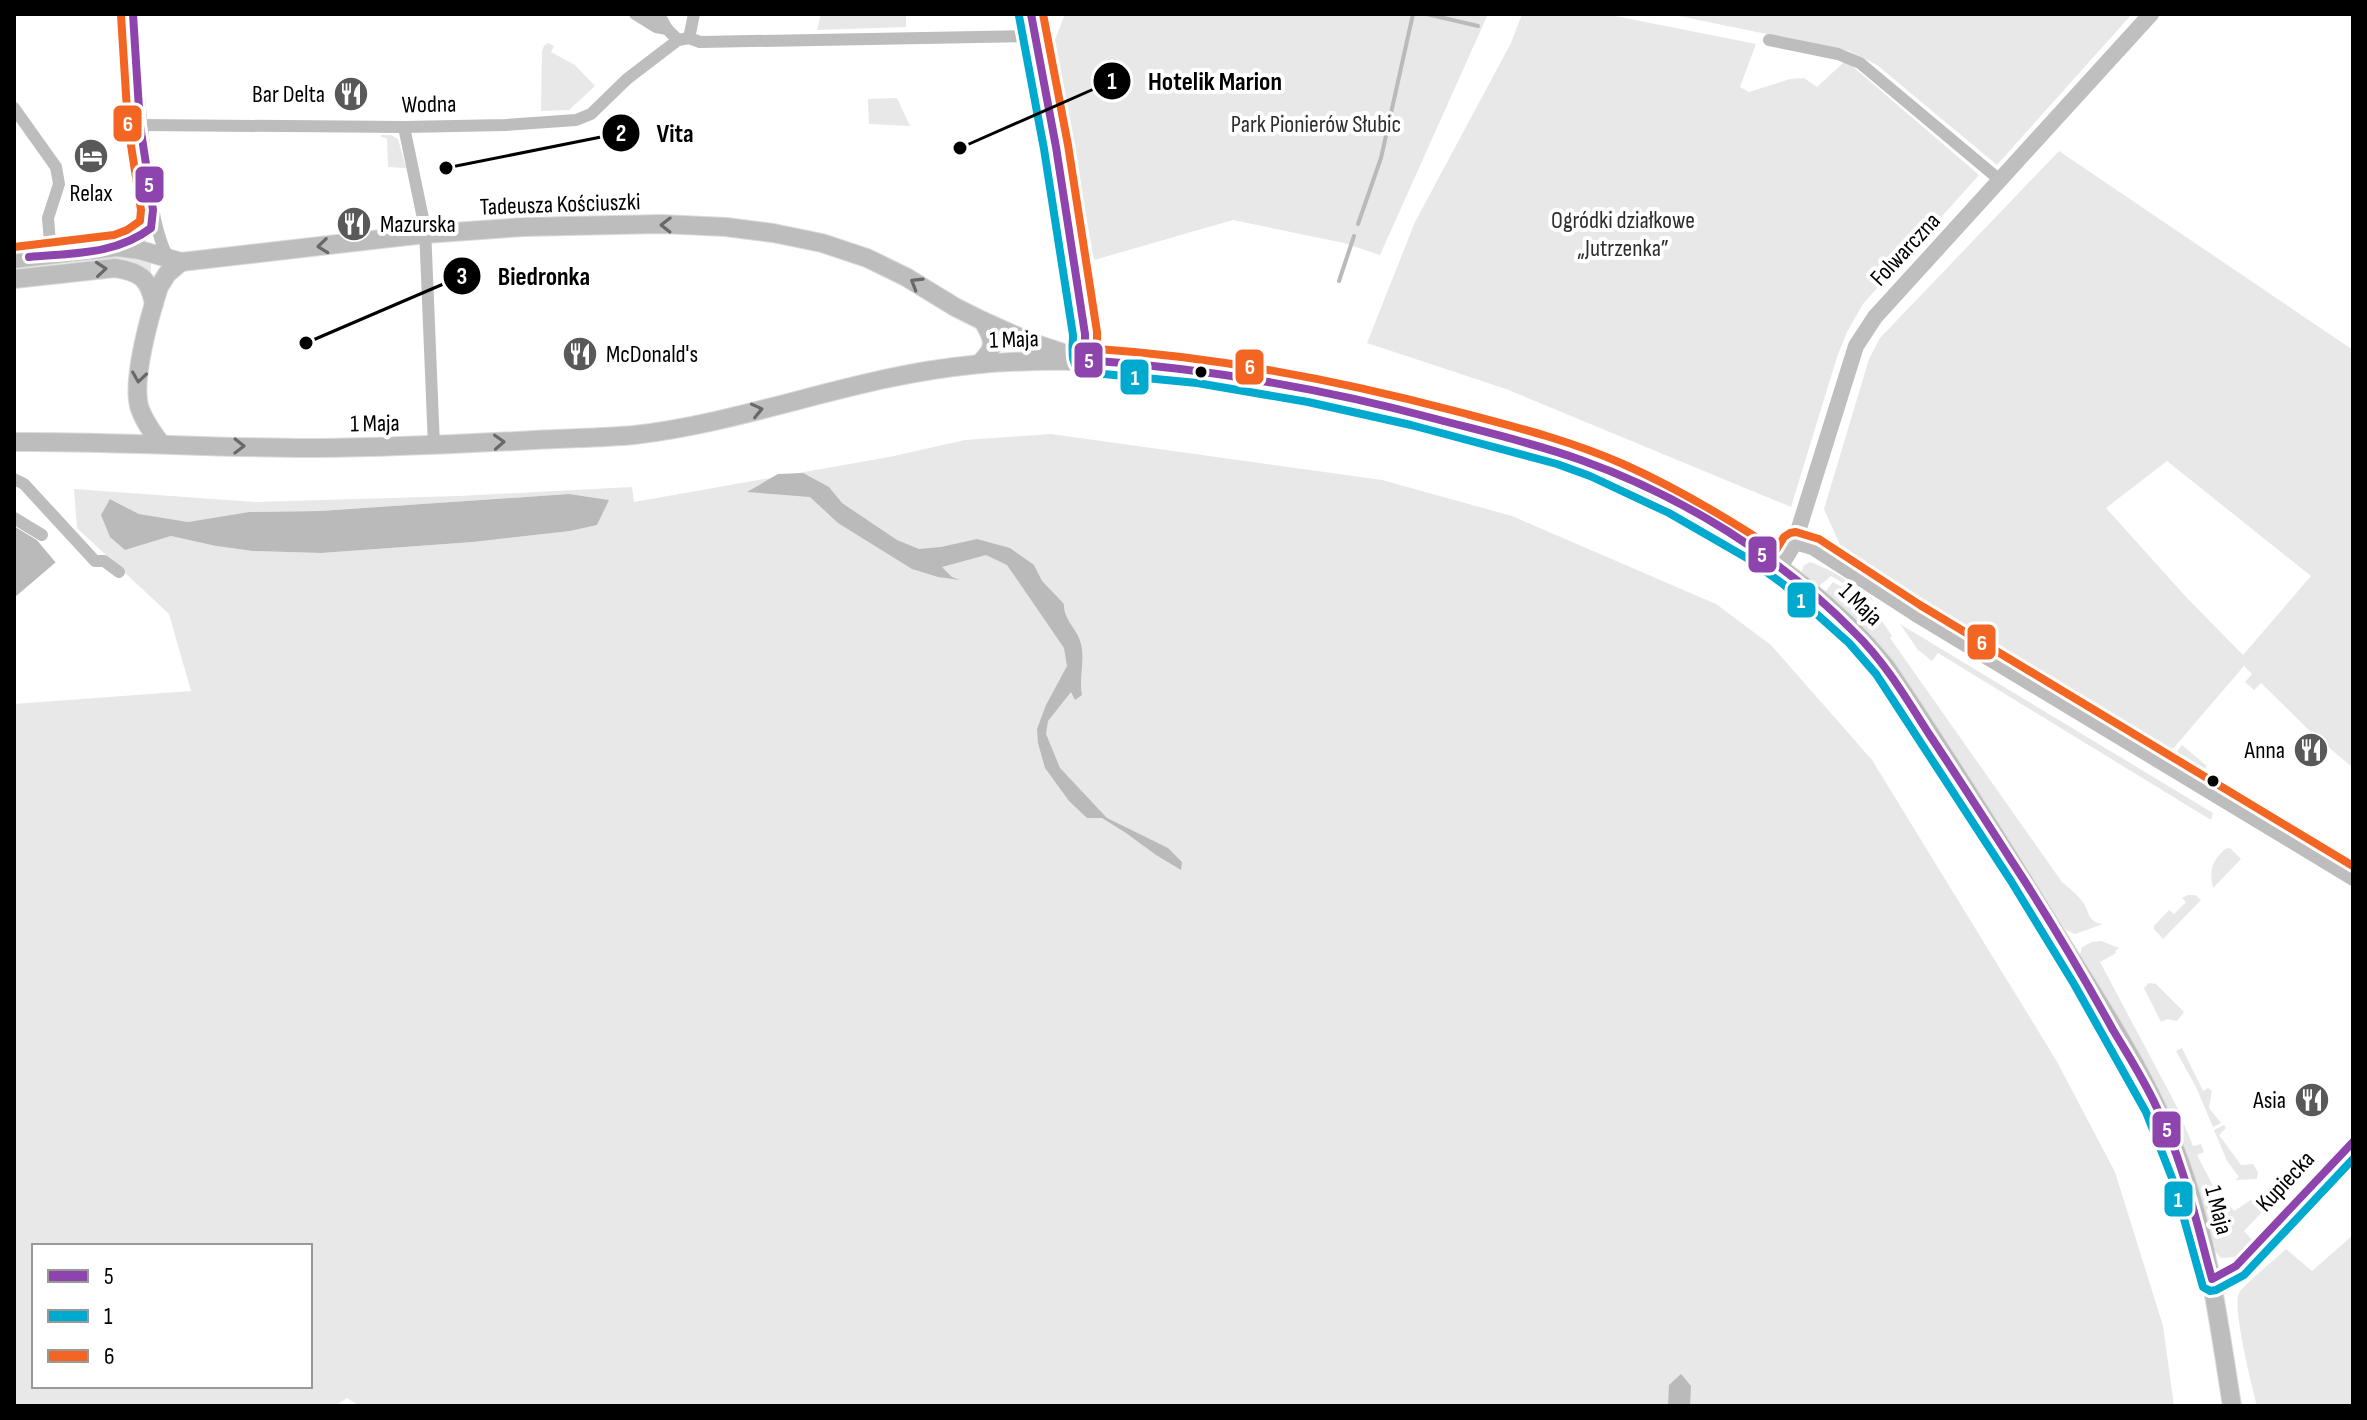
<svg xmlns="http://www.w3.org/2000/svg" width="2367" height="1420" viewBox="0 0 2367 1420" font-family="'Sofia Sans Condensed',sans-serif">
<rect width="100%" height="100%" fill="#fff"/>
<g fill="#e8e8e8" fill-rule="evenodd">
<polygon points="821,14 906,14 906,27 817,30"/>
<polygon points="1065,14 1488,14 1380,255 1344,243 1233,220 1094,260 1054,42"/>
<polygon points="1522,14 1605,14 1756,44 1740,87 1749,92 1790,79 1804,78 1817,87 1844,62 1851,65 1979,175 1863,304 1847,332 1837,357 1791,507 1506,389 1367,343 1415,222 1511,43"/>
<polygon points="1669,14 2132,14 1997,165 1877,65 1849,51"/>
<polygon points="548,43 554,46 551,52 575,65 595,86 569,110 541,111 542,51 544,46"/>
<polygon points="897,98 910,126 869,124 868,99"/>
<polygon points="381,135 391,135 398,139 406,168 388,167 387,138 381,137"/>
<path d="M2059 151 2353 350V768L2312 733 2261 683 2254 690 2245 682 2252 674 2244 666 2165 758 1840 545 1824 509 1869 359 1880 338ZM2167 461 2311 576 2243 655 2187 598 2106 508Z"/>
<polygon points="119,256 151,262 151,273 85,266 84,257"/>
<path d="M1051 434 1382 480 1512 516 1716 604 1771 645 1872 760 2056 1060 2115 1172 2163 1326 2174 1406H360L347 1398 335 1406H14V704L191 691 169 614 77 528 74 489 255 502 458 496 632 487 634 502 889 457 965 440ZM569 494 608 500 597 525 570 531 473 542 321 553 253 551 216 546 171 536 125 550 111 499 139 514 188 522 249 512 320 511ZM34 1246H310V1386H34Z"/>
<path d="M1810 562C1828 568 1862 587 1875 602L1831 576 1819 586 1802 572 1803 566Z"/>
<path d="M1833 582 1878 609 1882 621 1892 636 1890 638 2062 882C2069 888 2077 894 2082 901 2090 912 2087 922 2103 924L2075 934 2066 930 2058 922 1886 653 1865 629 1825 592Z"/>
<polygon points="1900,624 2213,813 2211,820 1938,653 1932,661 1918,650"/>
<polygon points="2182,745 2207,766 2200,776 2173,761 2174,755"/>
<path d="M2230 848 2241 859 2213 888C2209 870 2212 861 2225 849Z"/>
<polygon points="2188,895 2195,895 2201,900 2163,939 2154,929 2154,926 2169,910 2174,914 2186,902 2182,898"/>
<polygon points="2101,941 2119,948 2115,951 2116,953 2100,962 2177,1107 2193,1146 2201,1144 2204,1152 2197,1155 2212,1184 2234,1211 2268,1189 2277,1196 2244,1231 2253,1241 2235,1257 2221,1258 2213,1249 2079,958 2082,947 2092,942"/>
<polygon points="2149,983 2156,984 2184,1012 2177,1021 2167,1019 2161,1022 2144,988"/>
<polygon points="2182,1048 2203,1091 2208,1088 2212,1091 2209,1108 2221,1123 2213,1127 2196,1087 2176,1051"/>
<polygon points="2224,1125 2226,1128 2219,1135 2241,1165 2253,1164 2258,1172 2257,1179 2235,1180 2239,1177 2227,1161 2214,1130"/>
<path d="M2353 1235V1406H2257C2252 1387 2232 1307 2239 1293 2242 1286 2278 1257 2286 1249L2312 1271Z"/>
</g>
<g fill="#bababa">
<path d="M803 473 829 487 842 503 897 540 919 549 941 547 977 539 1010 548 1034 565 1042 581 1064 604C1063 618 1074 626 1079 638 1087 657 1078 676 1082 695L1075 700 1071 692 1048 721 1046 734 1060 768 1107 818 1168 848 1182 862 1181 870 1156 855 1126 833 1102 818H1087L1069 801 1045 768 1038 743 1037 729 1046 705 1067 666 1064 648 1007 565 986 555 942 567 952 577 960 580 938 577 912 569 838 523 810 497 747 492 778 474Z"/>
<polygon points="569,494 609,500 597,525 570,531 473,542 321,553 253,551 216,546 171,536 125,550 110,537 101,515 110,499 139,514 188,522 249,512 320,511"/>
<polygon points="14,526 37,540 56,562 14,598"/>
<polygon points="1681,1374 1691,1386 1690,1406 1668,1406 1669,1385"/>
</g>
<polygon fill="#fff" points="14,522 40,537 60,562 59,565 14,602 14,598 56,563 37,540 14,526"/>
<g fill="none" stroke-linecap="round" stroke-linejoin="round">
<g stroke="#bababa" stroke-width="4">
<polyline points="1427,14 1478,26"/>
<polyline points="1358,224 1381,158 1413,14"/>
<polyline points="1339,281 1354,236"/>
</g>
<g stroke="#dbdbdb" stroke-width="20">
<g id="primary">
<polyline points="14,259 117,247 140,250 181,262 425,234 523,227 661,224 726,227 773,233 822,243 867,258 906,277 955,307 983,321 1030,342 1076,357"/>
<path d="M14 279 115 268C140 272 149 278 154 304"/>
<path d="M979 364C996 348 995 341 983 321"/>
<path d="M14 442C112 441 211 448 309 448 385 448 460 444 535 440 568 438 601 438 634 435 748 422 856 376 971 365 1109 351 1246 373 1380 405 1450 421 1521 438 1589 463 1629 478 1667 498 1703 519 1773 559 1835 604 1886 667 1948 759 2007 854 2065 949 2111 1022 2159 1097 2186 1180 2210 1254 2220 1330 2232 1406"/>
<path d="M161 444C153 433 143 420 139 406 132 378 150 315 159 287L167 274 181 262"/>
</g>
</g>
<g stroke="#bdbdbd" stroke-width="12">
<path d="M133 14C136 68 140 121 148 174 152 203 155 232 168 258"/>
<polyline points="635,14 656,27 667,29 678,40"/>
<polyline points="653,14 662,20 667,29"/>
<polyline points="1031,14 1056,147 1085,334 1085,360"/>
<polyline points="689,38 694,14"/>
<polyline points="1769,40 1838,54 1860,63 2001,181"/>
<polyline points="14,108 56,167 59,184 48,218 51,255"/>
<polyline points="140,125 404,127 506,125 576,120 591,114 627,79 678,40 689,38 700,42 1035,36"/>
<polyline points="404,127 425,228 434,446"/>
<path d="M122 245C137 240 150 234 152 217"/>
<polyline points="14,479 24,484 95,561 104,561 119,572"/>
<polyline points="14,518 42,535"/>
<polyline points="1794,544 1812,549 1914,615 2353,880"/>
<polyline points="2212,1279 2236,1266 2353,1142"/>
</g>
<polyline stroke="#bfbfbf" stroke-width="16" points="1780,567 1794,544 1856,346 1875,317 2151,14"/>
<use href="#primary" stroke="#bdbdbd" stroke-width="18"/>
<g stroke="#fff" stroke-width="14">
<g id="bus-1">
<path d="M1031 14 1056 147 1085 334V360C1204 368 1321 388 1436 419 1485 432 1534 443 1581 460 1682 496 1779 556 1854 632 1885 662 1906 698 1929 734 1957 776 1984 818 2011 860 2047 915 2081 972 2113 1030 2128 1055 2144 1080 2156 1106 2183 1160 2196 1221 2212 1279L2236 1266 2353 1142"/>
<path d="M29 257C71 253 116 255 151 228L153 210 140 125 133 14"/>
</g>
</g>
<g stroke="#fff" stroke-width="14">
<path id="bus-2" d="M1019 16 1044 149 1073 335C1073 348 1069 366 1083 372L1197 383 1308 402 1411 425 1557 464 1590 476 1669 513 1747 558 1783 584 1849 643 1876 674 2011 881 2074 984 2146 1112 2174 1183 2203 1287 2210 1291 2216 1290 2244 1275 2353 1159"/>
</g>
<g stroke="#fff" stroke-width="14">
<g id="bus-3">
<path d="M1043 14 1068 145 1097 332V349C1219 357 1337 380 1455 411 1512 426 1569 440 1623 464 1677 488 1727 518 1776 550L1784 537 1790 533 1796 532 1819 539 1920 605 2353 866"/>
<polyline points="14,247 114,235 127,230 140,221 141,210 128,126 121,15"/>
</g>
</g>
<use href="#bus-1" stroke="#8e44ad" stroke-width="8"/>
<use href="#bus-2" stroke="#00a9ce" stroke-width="8"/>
<use href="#bus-3" stroke="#f26522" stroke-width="8"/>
</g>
<defs><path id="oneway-chevron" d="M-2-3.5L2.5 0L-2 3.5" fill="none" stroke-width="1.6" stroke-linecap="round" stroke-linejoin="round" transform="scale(2)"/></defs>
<g stroke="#686868">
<use href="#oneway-chevron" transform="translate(666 225) rotate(-179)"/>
<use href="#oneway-chevron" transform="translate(323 246) rotate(174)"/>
<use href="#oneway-chevron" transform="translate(101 269) rotate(-5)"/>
<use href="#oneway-chevron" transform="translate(916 283) rotate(-149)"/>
<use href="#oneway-chevron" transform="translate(139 377) rotate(98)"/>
<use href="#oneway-chevron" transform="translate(757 410) rotate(-13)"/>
<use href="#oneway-chevron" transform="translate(499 442) rotate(-3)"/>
<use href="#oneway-chevron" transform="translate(239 446) rotate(1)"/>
</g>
<defs>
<g id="restaurant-disc" transform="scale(1.8)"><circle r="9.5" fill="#595959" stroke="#fff"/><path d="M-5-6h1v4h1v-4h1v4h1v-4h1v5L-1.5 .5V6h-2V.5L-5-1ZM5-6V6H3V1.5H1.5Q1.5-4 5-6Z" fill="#fff"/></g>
<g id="hotel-disc" transform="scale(1.8)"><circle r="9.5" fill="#595959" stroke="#fff"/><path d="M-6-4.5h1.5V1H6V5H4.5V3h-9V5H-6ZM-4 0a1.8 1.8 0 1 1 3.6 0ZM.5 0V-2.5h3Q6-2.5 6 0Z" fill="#fff"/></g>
</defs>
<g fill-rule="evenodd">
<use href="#restaurant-disc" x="351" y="94"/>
<use href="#hotel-disc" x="91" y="156"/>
<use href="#restaurant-disc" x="354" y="224"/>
<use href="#restaurant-disc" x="580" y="354"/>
<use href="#restaurant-disc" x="2311" y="750"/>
<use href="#restaurant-disc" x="2312" y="1100"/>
</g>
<g fill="#000" stroke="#fff" stroke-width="3">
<circle cx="1201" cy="372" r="7"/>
<circle cx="2213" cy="781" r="7"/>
</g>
<g text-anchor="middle" stroke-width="8" stroke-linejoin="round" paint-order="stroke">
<g font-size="24" fill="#000" stroke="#fff" text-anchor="end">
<text x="325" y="102">Bar Delta</text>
<text x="91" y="201" text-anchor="middle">Relax</text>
<text x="380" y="232" text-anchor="start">Mazurska</text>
<text x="606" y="362" text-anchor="start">McDonald's</text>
<text x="2285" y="758">Anna</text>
<text x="2286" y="1108">Asia</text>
</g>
<g font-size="24" fill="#000" stroke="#fff">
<text transform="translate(429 104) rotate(-1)" y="8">Wodna</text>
<text transform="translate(560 204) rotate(-2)" y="8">Tadeusza Kościuszki</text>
<text transform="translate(1905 249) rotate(-47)" y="8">Folwarczna</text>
<text transform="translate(1014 339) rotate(-2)" y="8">1 Maja</text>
<text transform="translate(375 423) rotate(-1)" y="8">1 Maja</text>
<text transform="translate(1861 604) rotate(44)" y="8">1 Maja</text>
<text transform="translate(2285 1181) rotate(-47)" y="8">Kupiecka</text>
<text transform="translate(2219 1210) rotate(75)" y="8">1 Maja</text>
</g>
<g font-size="24" fill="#2d2d2d" stroke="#fff">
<text x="1316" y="132">Park Pionierów Słubic</text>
<text x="1623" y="228">Ogródki działkowe<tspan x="1623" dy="28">„Jutrzenka”</tspan></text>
</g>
</g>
<path fill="none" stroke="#000" stroke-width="3" d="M960 148L1112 81M446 168L621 133M306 343L462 276"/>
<g fill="#000" stroke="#fff" stroke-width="3">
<circle cx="960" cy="148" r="8"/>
<circle cx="446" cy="168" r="8"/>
<circle cx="306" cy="343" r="8"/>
<circle cx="1112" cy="81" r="20"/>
<circle cx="621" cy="133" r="20"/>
<circle cx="462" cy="276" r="20"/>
</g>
<g font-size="24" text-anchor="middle" font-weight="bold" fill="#fff">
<text x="1112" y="89">1</text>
<text x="621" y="141">2</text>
<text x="462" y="284">3</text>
</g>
<g font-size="26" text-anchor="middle" font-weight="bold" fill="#000" stroke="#fff" stroke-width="8" stroke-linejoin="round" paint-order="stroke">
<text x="1215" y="90">Hotelik Marion</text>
<text x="675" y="142">Vita</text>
<text x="544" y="285">Biedronka</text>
</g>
<g stroke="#fff" stroke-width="3">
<rect x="112" y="104" width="31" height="39" rx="8" fill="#f26522"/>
<rect x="134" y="165" width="31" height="39" rx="8" fill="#8e44ad"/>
<rect x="1073" y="341" width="31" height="38" rx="8" fill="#8e44ad"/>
<rect x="1234" y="348" width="31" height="38" rx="8" fill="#f26522"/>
<rect x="1119" y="358" width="31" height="38" rx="8" fill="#00a9ce"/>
<rect x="1747" y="535" width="31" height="39" rx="8" fill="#8e44ad"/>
<rect x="1786" y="581" width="31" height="38" rx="8" fill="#00a9ce"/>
<rect x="1966" y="623" width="31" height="38" rx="8" fill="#f26522"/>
<rect x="2151" y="1110" width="31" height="39" rx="8" fill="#8e44ad"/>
<rect x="2163" y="1180" width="31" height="38" rx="8" fill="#00a9ce"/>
</g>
<g font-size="22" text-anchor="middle" font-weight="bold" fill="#fff">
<text x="128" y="131">6</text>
<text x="149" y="192">5</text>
<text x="1089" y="368">5</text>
<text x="1250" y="374">6</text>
<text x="1135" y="385">1</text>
<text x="1762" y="562">5</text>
<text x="1801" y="608">1</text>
<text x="1982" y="650">6</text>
<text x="2167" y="1137">5</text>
<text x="2178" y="1207">1</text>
</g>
<rect width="2367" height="1420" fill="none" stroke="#000000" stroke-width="32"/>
<rect x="32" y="1244" width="280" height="144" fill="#ffffff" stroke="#999999" stroke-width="2"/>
<rect x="48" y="1270" width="40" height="12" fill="#8e44ad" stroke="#999999" stroke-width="2"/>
<text x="104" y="1284" font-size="24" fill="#000000">5</text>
<rect x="48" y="1310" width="40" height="12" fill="#00a9ce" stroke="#999999" stroke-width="2"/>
<text x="104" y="1324" font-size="24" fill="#000000">1</text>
<rect x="48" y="1350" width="40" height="12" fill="#f26522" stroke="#999999" stroke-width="2"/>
<text x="104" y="1364" font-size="24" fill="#000000">6</text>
</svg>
